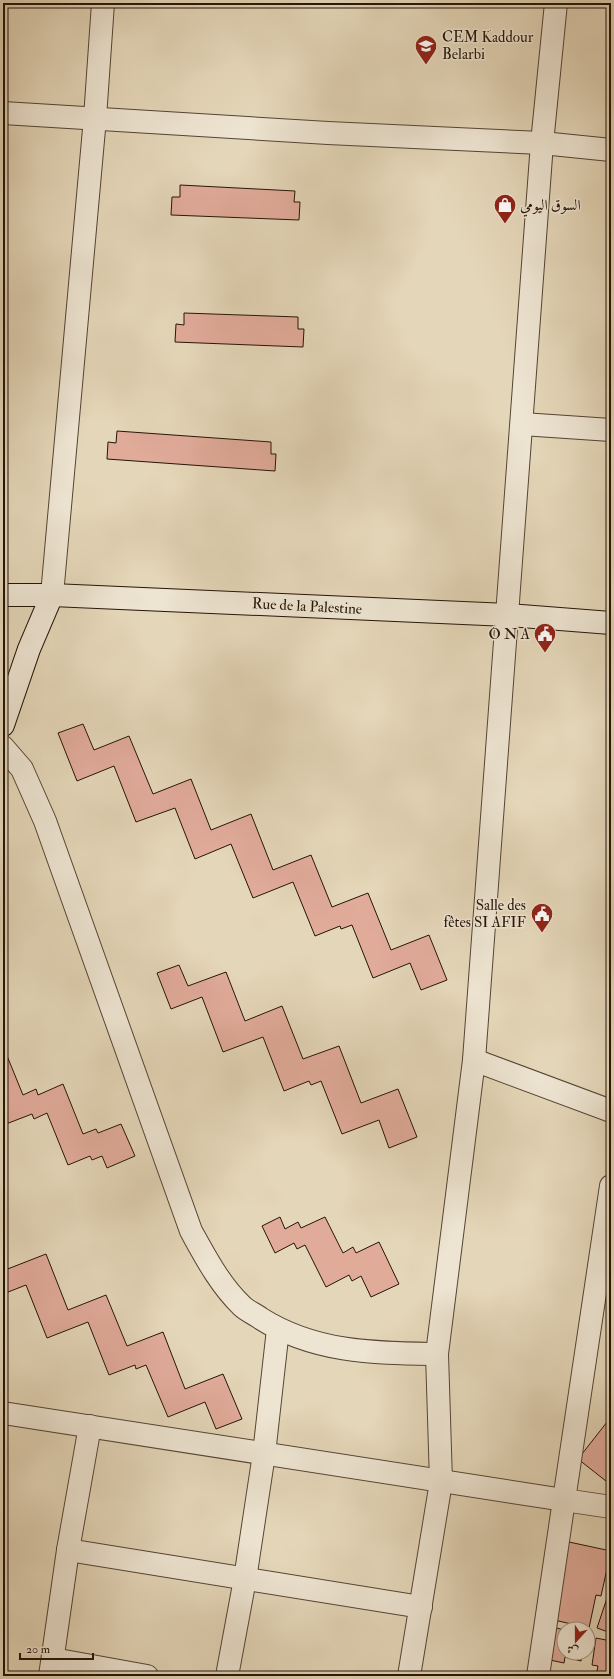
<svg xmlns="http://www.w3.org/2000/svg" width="614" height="1679" viewBox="0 0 614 1679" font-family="'IM FELL Double Pica',Amiri,serif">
<rect width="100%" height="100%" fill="#e4d6b8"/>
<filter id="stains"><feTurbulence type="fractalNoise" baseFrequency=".005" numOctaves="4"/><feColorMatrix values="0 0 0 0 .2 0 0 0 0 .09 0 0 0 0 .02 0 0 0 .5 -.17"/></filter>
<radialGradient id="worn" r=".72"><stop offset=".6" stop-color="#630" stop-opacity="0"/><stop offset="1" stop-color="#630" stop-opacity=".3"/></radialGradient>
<g fill="#e1ab9a" stroke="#251408">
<polygon points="180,185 295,191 294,202 300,202 299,220 171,215 172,197 180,197"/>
<polygon points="184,313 298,317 298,329 304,329 303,347 175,342 176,324 184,325"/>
<polygon points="117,431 271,442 271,454 276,454 275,471 107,459 108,442 116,443"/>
<polygon points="83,724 94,750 129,736 153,794 191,779 211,830 251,814 273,870 311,855 332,907 368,893 391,950 429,935 447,980 421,990 410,963 373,978 352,925 341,929 340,926 315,936 293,882 253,898 231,844 195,859 175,808 136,822 114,766 77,781 58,733"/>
<polygon points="179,965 188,986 226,972 245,1021 282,1006 303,1059 339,1046 361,1103 398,1089 417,1137 389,1148 379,1120 342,1134 321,1081 311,1085 309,1081 284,1091 263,1037 223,1052 202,997 171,1009 157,973"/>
<polygon points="3,1046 23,1095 36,1089 38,1095 63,1084 83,1134 96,1129 98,1133 121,1124 135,1156 107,1168 102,1156 92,1160 90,1156 68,1165 47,1113 34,1119 32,1114 6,1124 3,1117"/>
<polygon points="280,1217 285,1229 298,1222 301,1228 325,1217 343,1253 353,1247 356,1253 379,1242 399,1284 371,1297 361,1276 352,1281 349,1275 326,1287 305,1245 297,1249 294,1243 275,1253 262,1226"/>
<polygon points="46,1254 68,1310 106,1295 127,1346 163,1332 185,1389 223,1374 242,1419 216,1429 205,1402 168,1417 146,1365 136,1369 135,1365 109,1375 88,1322 47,1338 26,1285 3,1294 3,1265 5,1270"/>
<polygon points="611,1417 611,1485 578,1459"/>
<polygon points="555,1539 611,1551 601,1596 596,1595 589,1628 554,1620 553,1627 564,1630 564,1653 583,1653 581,1661 565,1657 564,1663 531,1656"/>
<polygon points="611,1568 611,1589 609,1588"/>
<polygon points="610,1589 611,1590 611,1633 597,1628"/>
<polygon points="596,1638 611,1641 611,1676 596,1676 598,1666 592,1665"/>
</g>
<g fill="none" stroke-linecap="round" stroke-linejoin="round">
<g stroke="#554434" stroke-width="24">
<g id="minor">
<polyline points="3,113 328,133 542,143 611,150"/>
<polyline points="522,424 611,430"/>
<polyline points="52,595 95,118 103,3"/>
<path d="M3 747 22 769 45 821 191 1231C206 1258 220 1285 242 1306 247 1311 255 1314 260 1318 315 1353 375 1353 437 1354"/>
<polyline points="474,1060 611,1111"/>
<polyline points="611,1186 564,1500 611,1507"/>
<polyline points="3,1413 564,1500 538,1676"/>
<polyline points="68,1550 421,1607"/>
<polyline points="53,1659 147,1676"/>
<polyline points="50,1676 68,1550 90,1426"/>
<polyline points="227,1676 245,1579 264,1454 278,1329"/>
<polyline points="409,1676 441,1482 437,1354 474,1060 542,143 556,3"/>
</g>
</g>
<g stroke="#251408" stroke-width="24">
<g id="secondary">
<polyline points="3,595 52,595 508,615 611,623"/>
<polyline points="3,725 29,649 52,595"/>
</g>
</g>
<use href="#minor" stroke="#ede4d1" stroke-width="22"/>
<use href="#secondary" stroke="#ede4d1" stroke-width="22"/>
</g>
<defs>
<g id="school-pin" transform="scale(1.15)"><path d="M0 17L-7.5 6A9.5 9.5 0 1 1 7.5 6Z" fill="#8f2418" stroke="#ede4d1"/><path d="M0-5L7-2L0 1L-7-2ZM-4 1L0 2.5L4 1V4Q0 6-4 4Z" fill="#fff"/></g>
<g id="shop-pin" transform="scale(1.15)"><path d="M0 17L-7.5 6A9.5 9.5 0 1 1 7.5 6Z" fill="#8f2418" stroke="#ede4d1"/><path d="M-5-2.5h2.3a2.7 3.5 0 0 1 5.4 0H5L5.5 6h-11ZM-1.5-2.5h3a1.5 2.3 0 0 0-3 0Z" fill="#fff"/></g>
<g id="civic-pin" transform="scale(1.15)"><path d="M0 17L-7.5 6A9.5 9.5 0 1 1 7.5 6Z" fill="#8f2418" stroke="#ede4d1"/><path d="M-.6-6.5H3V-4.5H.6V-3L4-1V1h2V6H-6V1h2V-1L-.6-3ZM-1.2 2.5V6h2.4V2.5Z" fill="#fff"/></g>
</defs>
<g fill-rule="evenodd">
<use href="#school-pin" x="426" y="46"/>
<use href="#shop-pin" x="505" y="205"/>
<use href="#civic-pin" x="545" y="634"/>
<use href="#civic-pin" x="542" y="914"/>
</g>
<g text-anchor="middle" stroke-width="3" stroke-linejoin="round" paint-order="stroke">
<g font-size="15" fill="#251408" stroke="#ede4d1" text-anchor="start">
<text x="442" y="42">CEM Kaddour<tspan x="442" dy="17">Belarbi</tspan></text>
<text x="520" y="210">السوق اليومي</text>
<text x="530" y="639" text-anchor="end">O N A</text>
<text x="526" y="910" text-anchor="end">Salle des<tspan x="526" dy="17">fêtes SI AFIF</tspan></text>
</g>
<g font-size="15" fill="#251408" stroke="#ede4d1">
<text transform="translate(307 606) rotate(3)" y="5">Rue de la Palestine</text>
</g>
</g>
<rect width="614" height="1679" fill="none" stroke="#e4d6b8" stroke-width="16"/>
<rect x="4" y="4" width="606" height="1671" fill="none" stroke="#251408" stroke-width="2"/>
<rect x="8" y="8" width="598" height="1663" fill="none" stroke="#251408"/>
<g transform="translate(576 1641) rotate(201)"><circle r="19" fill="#ede4d1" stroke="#9d9181"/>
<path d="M0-3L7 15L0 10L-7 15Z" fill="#8f2418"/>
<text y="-6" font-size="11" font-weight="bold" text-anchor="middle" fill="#251408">ش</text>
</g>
<path d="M20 1653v6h73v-6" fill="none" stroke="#251408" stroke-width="2"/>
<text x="26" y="1653" font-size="12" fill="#251408" stroke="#ede4d1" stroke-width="3" paint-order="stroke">20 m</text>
<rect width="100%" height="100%" filter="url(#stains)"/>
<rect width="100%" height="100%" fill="url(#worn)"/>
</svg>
